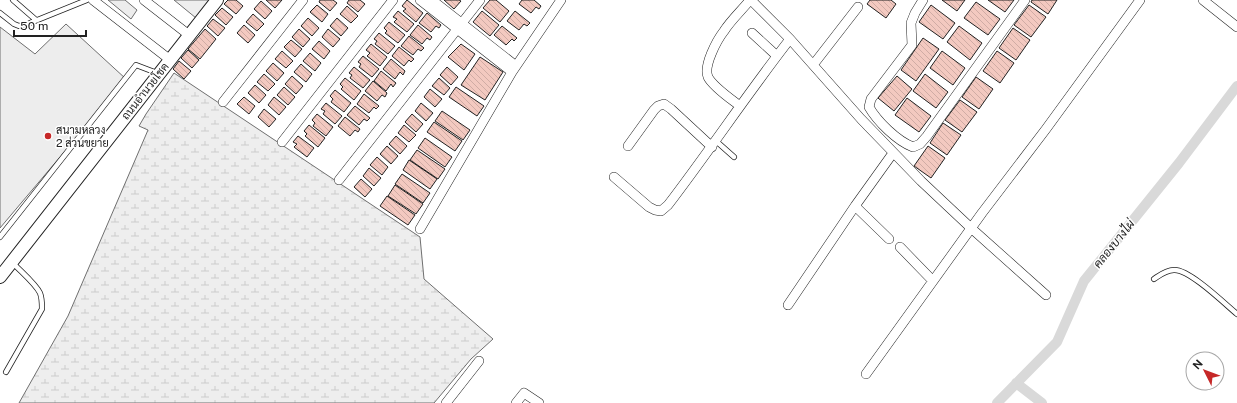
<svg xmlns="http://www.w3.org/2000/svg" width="1237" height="403" viewBox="0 0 1237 403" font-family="'Public Sans',Sarabun,sans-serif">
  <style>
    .wetland { fill: url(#wetland-marsh); stroke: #6f6f6f }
    .park { fill: #eee; stroke: #6f6f6f }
    .parking { fill: #ededed; stroke: #6f6f6f }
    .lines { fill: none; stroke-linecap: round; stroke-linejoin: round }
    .canal { stroke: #d9d9d9; stroke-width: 10 }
    .building { fill: url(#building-back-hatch); stroke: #222 }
    .lane-casing { stroke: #222; stroke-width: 6 }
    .street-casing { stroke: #222; stroke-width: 10 }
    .secondary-casing { stroke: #222; stroke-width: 14 }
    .lane { stroke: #fff; stroke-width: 4.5 }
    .street { stroke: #fff; stroke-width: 9 }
    .secondary { stroke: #fff; stroke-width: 12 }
    .poi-dot { fill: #c62828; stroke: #fff; stroke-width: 1.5 }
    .labels { text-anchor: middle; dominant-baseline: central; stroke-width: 3; stroke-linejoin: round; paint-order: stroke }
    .street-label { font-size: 11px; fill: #222; stroke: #fff }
    .poi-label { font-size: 11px; fill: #222; stroke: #fff; text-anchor: start }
    .water-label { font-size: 12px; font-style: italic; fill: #222; stroke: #fff }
  </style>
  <defs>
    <pattern id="wetland-marsh" width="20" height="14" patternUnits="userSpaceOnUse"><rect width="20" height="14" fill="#eee"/><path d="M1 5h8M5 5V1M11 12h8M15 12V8" fill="none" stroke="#ccc"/></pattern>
    <pattern id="building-back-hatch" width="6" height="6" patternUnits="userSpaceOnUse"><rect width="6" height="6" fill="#f3c9c0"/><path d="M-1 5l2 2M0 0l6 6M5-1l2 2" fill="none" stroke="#d0aca5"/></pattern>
  </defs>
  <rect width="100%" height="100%" fill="#fff"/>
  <path class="wetland" d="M174 73 420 237 424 279 493 339 471 359 434 403H19L68 316 148 130 139 126 146 114Z"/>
  <path class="park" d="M174 0H209L196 18Z"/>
  <path class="parking" d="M108 0H125L137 10 131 19Z
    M66 24 126 79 0 228V27L35 54Z"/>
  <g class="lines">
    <path class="canal" d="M1016 383 1042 403
      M997 403 1057 342 1084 281 1179 163 1237 86"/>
  </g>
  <path class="building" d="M228 0H236L243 6 236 14 224 4Z
    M266 0H282L275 8Z
    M320 0H333L337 3 330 11 319 2Z
    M349 0H360L365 4 358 12 347 3Z
    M407 0 423 13 416 22 403 11 406 9 402 6Z
    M444 0H459L461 1 454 9Z
    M490 0H496L509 11 500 22 483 8Z
    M522 0H534L541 6 539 9 536 7 531 13 519 4Z
    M870 0H891L896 4 886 18 867 4Z
    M942 0H965L957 11Z
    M988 0H1014L1005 12Z
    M1032 0H1057L1048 14 1031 2Z
    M261 1 272 11 265 19 254 9Z
    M976 2 1000 19 988 35 964 18Z
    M317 5 328 14 322 22 310 12Z
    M931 5 955 23 943 39 919 22Z
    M1029 5 1046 17 1031 37 1014 25Z
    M347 6 358 16 351 23 340 14Z
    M222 8 233 17 226 25 215 15Z
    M398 11 414 24 407 32 394 22 397 19 393 17Z
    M482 11 499 25 490 36 473 22Z
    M515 11 530 23 527 26 524 24 519 30 507 21Z
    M427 13 441 25 439 28 436 26 431 32 419 23Z
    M253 14 264 24 257 31 246 22Z
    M308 18 319 28 312 36 301 26Z
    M337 18 348 28 341 36 330 26Z
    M213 19 225 28 218 36 207 26Z
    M389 22 405 35 398 43 385 33 387 31 384 28Z
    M244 25 255 35 248 43 237 33Z
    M418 25 432 37 430 40 427 38 422 44 410 35Z
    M502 26 517 38 514 41 512 39 506 45 494 35Z
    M959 26 982 43 970 60 947 42Z
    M1013 28 1030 40 1016 60 999 48Z
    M205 29 216 39 200 59 188 49Z
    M299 29 310 39 303 47 292 37Z
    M328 29 340 39 333 47 322 37Z
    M379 33 395 46 388 54 375 44 377 41 374 39Z
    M409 36 424 48 421 51 418 49 413 55 401 46Z
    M923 38 939 49 916 81 901 70Z
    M291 40 302 49 295 57 284 47Z
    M319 41 330 51 324 59 312 49Z
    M371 44 387 57 380 66 367 56 370 53 366 50Z
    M461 44 475 54 464 70 448 57Z
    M399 47 414 59 411 62 409 60 404 66 392 56Z
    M188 50 199 60 192 68 181 58Z
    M282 51 293 61 286 68 275 59Z
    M942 51 965 68 953 85 930 68Z
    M997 51 1014 63 1000 83 983 71Z
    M310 53 321 63 315 71 303 61Z
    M363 56 379 69 372 77 359 67 361 64 358 62Z
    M480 57 503 72 485 100 461 85Z
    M391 59 405 71 403 75 400 72 395 79 383 69Z
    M179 61 191 71 184 79 173 69Z
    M273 63 284 73 277 81 266 71Z
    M301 64 312 74 306 82 294 72Z
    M354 67 370 80 363 88 350 78 352 75 349 73Z
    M447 67 458 77 451 85 440 75Z
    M381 71 396 83 393 87 391 84 386 91 374 81Z
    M264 74 275 84 268 91 257 82Z
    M925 74 948 92 936 108 913 91Z
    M292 76 303 86 296 94 285 84Z
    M897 76 912 89 894 111 878 98Z
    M976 77 993 89 979 109 962 97Z
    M345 78 361 91 354 100 341 89 343 87 340 84Z
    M439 78 450 88 444 95 432 86Z
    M373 81 387 93 385 97 382 95 377 101 365 91Z
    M255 85 266 95 259 103 248 93Z
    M284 87 295 97 288 105 277 95Z
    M456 87 484 106 477 116 449 97Z
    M430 89 442 99 435 107 424 97Z
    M335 90 351 103 344 112 331 102 333 99 330 96Z
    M364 94 379 106 376 109 374 107 369 113 357 104Z
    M244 97 255 106 249 114 237 104Z
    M274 97 286 107 279 115 268 105Z
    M907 98 931 116 919 132 895 115Z
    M960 100 977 112 962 132 945 120Z
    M326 103 342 116 335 124 323 114 325 111 321 109Z
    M421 103 433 113 426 121 415 111Z
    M355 106 370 118 367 121 364 119 359 125 347 115Z
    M264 109 276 119 269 127 258 117Z
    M442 111 470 130 463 140 435 121Z
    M317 114 333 127 326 136 313 126 315 123 312 120Z
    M412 114 423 124 416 132 405 122Z
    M345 117 360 129 358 132 355 130 350 136 338 126Z
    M434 122 462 141 455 151 427 132Z
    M943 123 961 135 947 155 930 143Z
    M309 125 325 138 318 147 305 136 307 134 304 131Z
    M404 125 416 135 409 142 398 133Z
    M298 136 314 148 307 157 294 147 297 144 293 142Z
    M396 136 407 146 400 154 389 144Z
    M425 138 452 157 445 167 418 148Z
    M387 146 398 156 391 164 380 154Z
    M928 146 945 158 931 178 914 166Z
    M417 150 445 169 438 179 410 160Z
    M377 157 388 167 382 175 370 165Z
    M409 160 437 179 430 189 403 170Z
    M369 168 381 178 374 186 363 176Z
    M402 174 430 193 423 203 395 184Z
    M361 179 372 189 365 197 354 187Z
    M395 185 423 204 416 214 388 196Z
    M387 196 415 215 408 225 380 206Z"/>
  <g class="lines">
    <defs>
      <path id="lane" d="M13 0 36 20
        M0 13 14 24 19 26 25 25 87 0
        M716 141 734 157
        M0 237 136 65 157 73
        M1154 279C1160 275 1166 270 1174 270 1189 269 1224 303 1237 314
        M6 372 42 309C42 304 42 298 40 293 35 283 20 271 12 262"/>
      <path id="street" d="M93 0 169 59
        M144 0 189 35
        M420 0 512 72
        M432 0 516 66
        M751 0 790 39 861 119 921 181 971 228 1046 295
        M923 0 915 13 911 23 912 45 871 99 869 107C877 121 897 141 913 147L920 144 927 136 1025 0
        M1203 0 1237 27
        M752 33 777 56
        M813 65 858 7
        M223 102 303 0
        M740 106C731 99 713 87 708 77 703 66 717 40 724 31 731 20 742 10 750 0
        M282 142 393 0
        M628 146 654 110 658 106 664 104 671 109 712 147
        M614 177 649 207 655 210 661 211 668 205C710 150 748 93 790 39
        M339 180 480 0
        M855 206 889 239
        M420 229 512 72 561 0
        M900 247 933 281 982 213 1046 129 1140 0
        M788 305 855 206 893 153
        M866 374 933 281
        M446 403 479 361
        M516 403 524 393 539 403"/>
      <path id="secondary" d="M0 277 217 0"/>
    </defs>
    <use href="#lane" class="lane-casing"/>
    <use href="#street" class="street-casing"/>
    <use href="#secondary" class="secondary-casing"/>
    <use href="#lane" class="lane"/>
    <use href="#street" class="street"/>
    <use href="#secondary" class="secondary"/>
  </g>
  <circle class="poi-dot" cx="48" cy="136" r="4"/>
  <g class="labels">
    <g class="street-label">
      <text transform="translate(145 91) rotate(-52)">ถนนอำนวยโชค</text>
    </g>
    <g class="poi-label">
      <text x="56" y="130">สนามหลวง<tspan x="56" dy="13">2 ส่วนขยาย</tspan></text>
    </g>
    <g class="water-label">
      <text transform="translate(1114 244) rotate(-51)">คลองบางไผ่</text>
    </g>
  </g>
  <g transform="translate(1205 371) rotate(312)"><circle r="19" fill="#ffffff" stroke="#a7a7a7"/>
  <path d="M0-3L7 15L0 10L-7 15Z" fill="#c62828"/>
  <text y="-6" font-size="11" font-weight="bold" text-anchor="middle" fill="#222222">N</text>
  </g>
  <path d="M14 30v6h72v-6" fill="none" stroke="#222222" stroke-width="2"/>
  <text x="20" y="30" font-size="12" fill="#222222" stroke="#ffffff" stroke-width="3" paint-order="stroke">50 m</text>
</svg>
